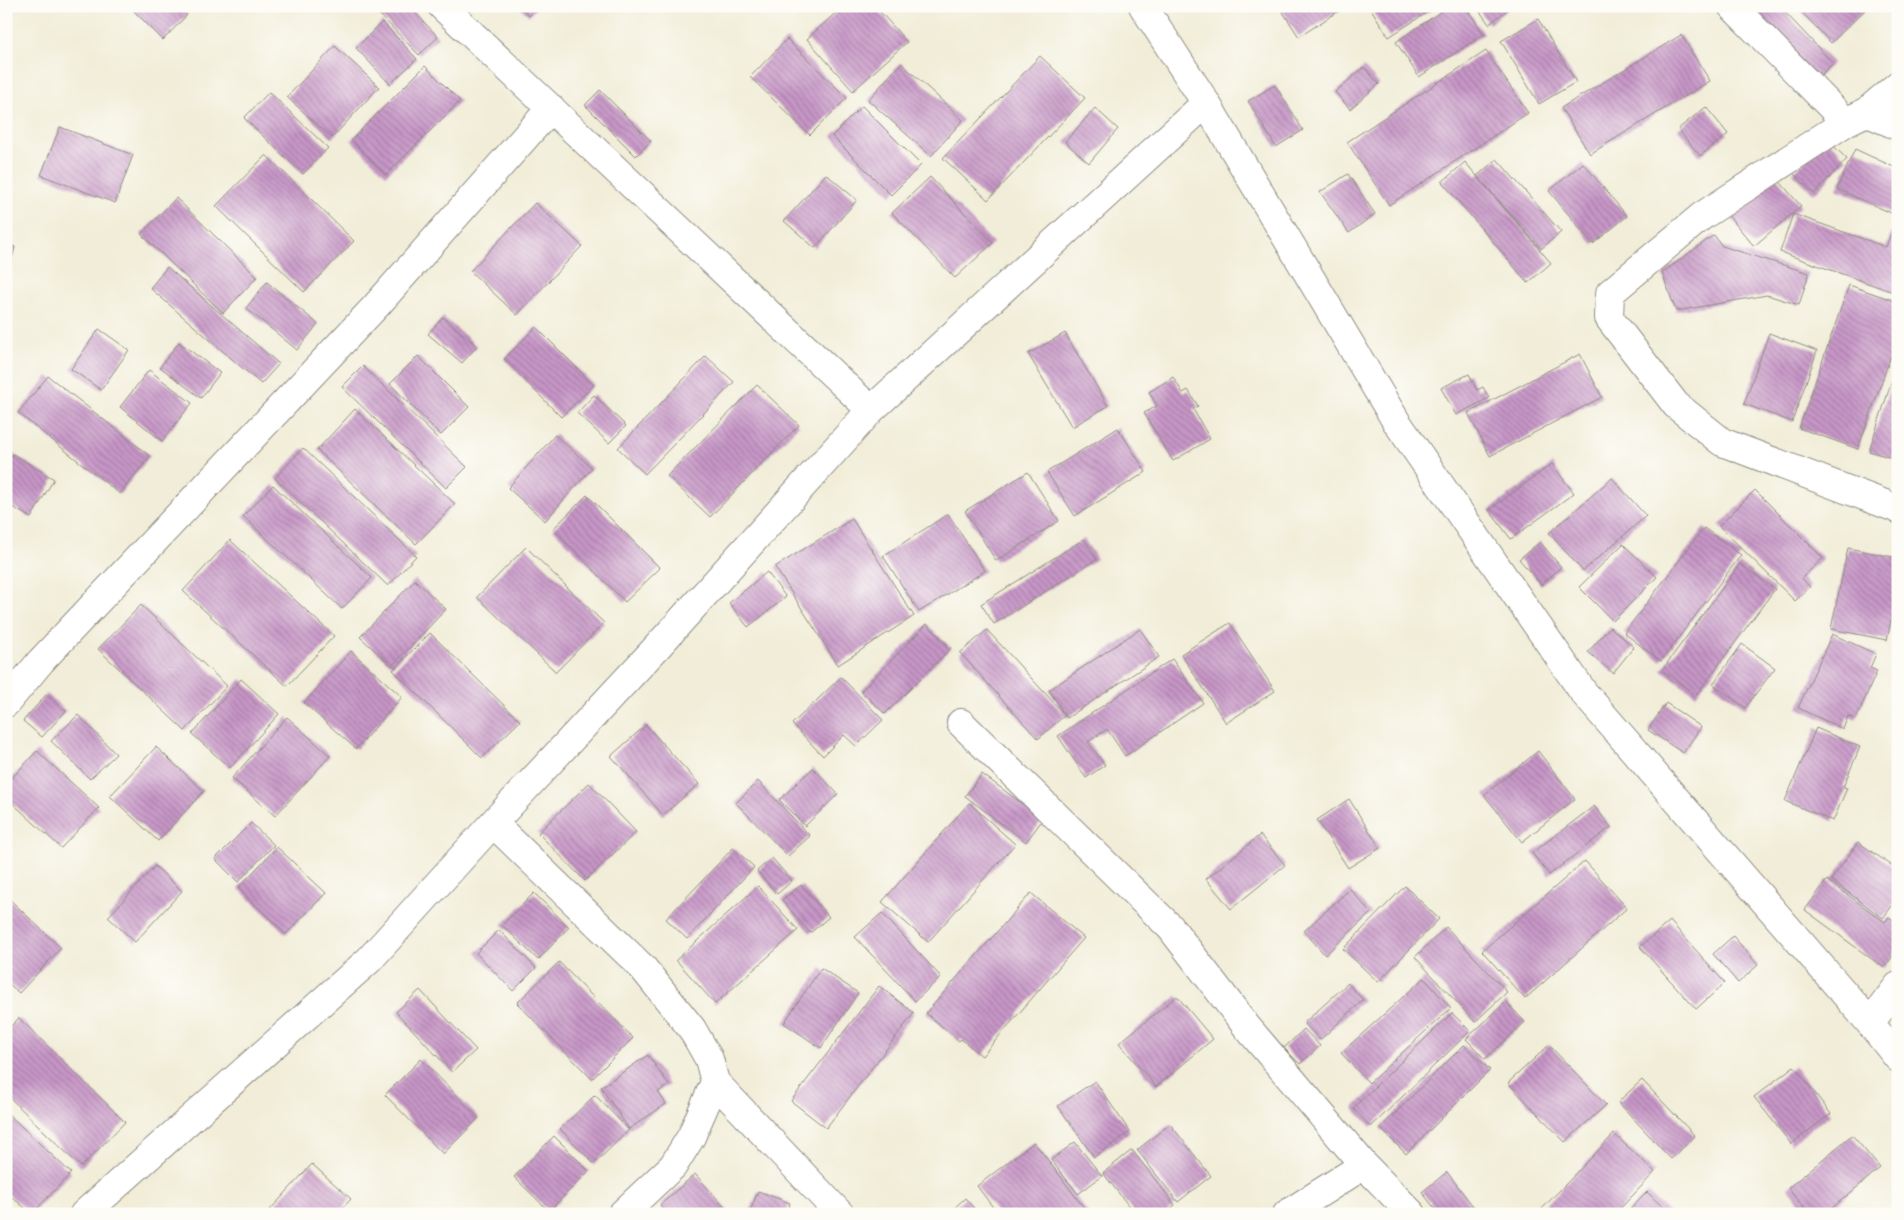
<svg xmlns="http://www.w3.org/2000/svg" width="1904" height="1220" viewBox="0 0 1904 1220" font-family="'Libre Bodoni',serif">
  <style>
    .building { fill: url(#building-back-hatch) }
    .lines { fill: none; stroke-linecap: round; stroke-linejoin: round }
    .minor-casing { stroke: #8e8c82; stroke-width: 30 }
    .minor { stroke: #fff; stroke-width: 28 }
  </style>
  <defs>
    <pattern id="building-back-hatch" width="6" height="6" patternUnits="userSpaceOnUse" patternTransform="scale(1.25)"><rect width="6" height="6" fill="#c796c7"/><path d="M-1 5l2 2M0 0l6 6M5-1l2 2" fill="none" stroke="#a27ba2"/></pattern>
  </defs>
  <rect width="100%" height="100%" fill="#fdfcf7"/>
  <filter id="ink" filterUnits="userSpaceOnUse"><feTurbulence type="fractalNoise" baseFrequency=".02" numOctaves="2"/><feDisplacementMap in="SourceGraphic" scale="10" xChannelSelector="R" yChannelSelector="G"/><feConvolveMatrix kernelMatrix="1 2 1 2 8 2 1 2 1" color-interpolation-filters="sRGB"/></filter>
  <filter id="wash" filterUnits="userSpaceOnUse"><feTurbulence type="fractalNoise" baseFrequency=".0096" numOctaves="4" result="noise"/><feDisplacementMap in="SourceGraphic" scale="20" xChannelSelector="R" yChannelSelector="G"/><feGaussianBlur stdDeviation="1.12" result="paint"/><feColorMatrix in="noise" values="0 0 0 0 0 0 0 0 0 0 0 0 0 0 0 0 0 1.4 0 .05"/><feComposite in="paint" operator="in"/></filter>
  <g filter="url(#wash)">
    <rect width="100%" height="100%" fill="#f1edd8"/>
    <g id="blocks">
      <path class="building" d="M129 6H177L187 15 163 40Z
        M379 6H409L438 37 419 55 375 10Z
        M518 6H538L529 16Z
        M843 6H875L907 42 853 91 807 39Z
        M1279 6H1346L1299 37Z
        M1369 6H1437L1389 37Z
        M1449 6H1465L1484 34 1419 77 1396 42Z
        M1476 6H1512L1489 24Z
        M1739 6H1779L1833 63 1813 83Z
        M1796 6H1869L1831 43Z
        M1538 19 1576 82 1539 104 1501 41Z
        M382 22 417 59 390 84 356 48Z
        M1681 35 1710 81 1590 154 1561 108Z
        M787 39 847 98 810 135 750 77Z
        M335 46 379 87 332 138 287 97Z
        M1486 51 1528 113 1389 205 1347 142Z
        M1040 56 1085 98 988 200 943 158Z
        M901 63 963 120 931 156 868 100Z
        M425 66 460 101 386 175 351 140Z
        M1364 67 1379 84 1350 109 1335 92Z
        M1275 85 1303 130 1276 147 1248 101Z
        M600 90 651 141 636 156 585 105Z
        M269 92 328 148 303 174 244 118Z
        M862 106 921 165 891 195 832 136Z
        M1706 107 1728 134 1700 156 1678 129Z
        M1095 108 1118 129 1089 163 1065 142Z
        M60 127 133 155 115 203 41 175Z
        M1826 139 1847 159 1814 194 1793 173Z
        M1855 149 1898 169V216L1837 189Z
        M266 155 354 241 304 292 216 206Z
        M1497 159 1561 232 1541 249 1477 176Z
        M1465 162 1551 263 1528 283 1442 182Z
        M1583 163 1627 216 1593 244 1549 191Z
        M826 174 857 200 815 248 784 221Z
        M1348 174 1375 214 1349 233 1320 192Z
        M1774 175 1801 206 1754 246 1728 215Z
        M930 177 993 243 955 278 892 213Z
        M176 198 257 277 223 313 141 234Z
        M535 203 582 246 517 315 470 271Z
        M1793 214 1886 247 1895 222 1898 223 1896 293 1780 252Z
        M1714 235 1722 246 1809 273 1799 305 1767 295 1676 311 1662 273Z
        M6 245 15 247 7 278H6Z
        M167 267 279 364 261 384 150 288Z
        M267 282 318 324 297 350 246 308Z
        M1849 285 1898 302V336L1858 449 1799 428Z
        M443 317 477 346 462 363 428 334Z
        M536 327 594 385 561 417 504 359Z
        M99 329 129 350 101 390 71 369Z
        M1065 333 1108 406 1072 427 1028 354Z
        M1769 333 1817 351 1792 422 1744 404Z
        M179 342 220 373 201 398 160 367Z
        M1580 354 1602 397 1490 456 1468 413Z
        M418 356 469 407 441 435 390 384Z
        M706 356 734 382 645 474 618 448Z
        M1897 365 1898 450 1895 459 1869 451Z
        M363 366 467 467 446 488 342 387Z
        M149 370 192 403 162 441 120 407Z
        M1469 374 1477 390 1483 387 1489 398 1456 415 1441 388Z
        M48 376 150 456 120 494 18 413Z
        M1173 377 1183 393 1188 390 1198 406 1193 409 1210 439 1173 461 1144 413 1157 406 1149 392Z
        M757 385 799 425 710 517 667 476Z
        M594 395 626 426 609 443 577 413Z
        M355 409 455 504 416 544 317 450Z
        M1118 428 1146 472 1075 516 1047 472Z
        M555 435 592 468 545 521 508 488Z
        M303 448 416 556 388 586 275 478Z
        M13 454 54 479 31 518 6 503V465Z
        M1552 464 1574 493 1511 539 1489 510Z
        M1028 472 1059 521 996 561 965 511Z
        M1612 478 1646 516 1583 571 1549 533Z
        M273 485 372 578 342 609 243 516Z
        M1755 490 1823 558 1802 578 1810 587 1795 601 1719 526Z
        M587 495 660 568 625 602 553 529Z
        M948 514 985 571 919 612 883 556Z
        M852 519 914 616 838 665 775 567Z
        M1704 528 1741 555 1661 661 1624 633Z
        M1084 539 1097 559 994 624 981 604Z
        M230 540 334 636 287 686 183 591Z
        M1540 542 1561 567 1541 585 1519 559Z
        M1623 544 1657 577 1613 621 1579 587Z
        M526 547 604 623 556 672 477 597Z
        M1848 548 1898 558V586L1887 640 1831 629Z
        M1740 564 1775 589 1696 695 1662 670Z
        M767 572 786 597 748 627 729 603Z
        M415 580 446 609 392 666 360 637Z
        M141 605 227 686 185 731 98 649Z
        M1230 623 1275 691 1226 723 1181 654Z
        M927 624 951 648 885 714 861 691Z
        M1610 627 1634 647 1613 673 1588 652Z
        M1140 629 1159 657 1067 718 1049 690Z
        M987 630 1065 715 1038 739 960 653Z
        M430 633 520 721 482 758 393 670Z
        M1832 634 1876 654 1870 668 1877 671 1856 719 1848 716 1843 729 1798 708Z
        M1897 639H1898V655L1894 654Z
        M1742 644 1775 668 1745 708 1713 684Z
        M351 651 402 697 356 749 304 703Z
        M1172 659 1203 703 1125 756 1107 729 1088 742 1105 765 1086 778 1058 736Z
        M841 677 883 720 856 746 844 735 823 756 792 724Z
        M241 679 279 714 230 768 192 734Z
        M47 694 66 711 42 737 23 721Z
        M1666 703 1701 727 1683 753 1648 730Z
        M78 715 116 754 90 779 51 741Z
        M287 717 330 756 275 816 232 778Z
        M646 725 699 784 663 815 611 756Z
        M1816 728 1860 747 1843 787 1847 788 1833 821 1785 801Z
        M156 747 204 791 158 841 110 796Z
        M37 751 99 808 61 848 6 797V784Z
        M1538 751 1575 799 1522 842 1484 795Z
        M813 768 838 794 805 826 779 800Z
        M982 774 1043 819 1026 842 965 796Z
        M758 781 810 836 788 856 736 803Z
        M589 783 636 832 585 881 538 833Z
        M1349 799 1380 848 1348 868 1317 820Z
        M969 803 1015 844 928 942 882 902Z
        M1594 806 1611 827 1549 875 1532 853Z
        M251 823 274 845 238 882 215 859Z
        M1260 835 1285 865 1231 909 1206 879Z
        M1858 842 1898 870V898L1883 918 1831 880Z
        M277 847 326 893 286 934 238 888Z
        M733 848 754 867 687 939 666 919Z
        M772 858 792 881 777 894 757 871Z
        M1585 861 1627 908 1525 999 1482 951Z
        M155 866 182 891 135 942 108 917Z
        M1827 880 1885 922 1889 917 1898 924V949L1884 968 1805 910Z
        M801 885 829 917 810 933 782 900Z
        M758 886 798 930 715 1004 676 960Z
        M1405 886 1439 919 1378 982 1343 949Z
        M1350 889 1371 913 1325 955 1304 931Z
        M534 893 569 927 538 960 502 925Z
        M1031 893 1084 938 982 1056 961 1039 959 1041 926 1013Z
        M6 896 61 948 19 993 6 981Z
        M882 913 941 977 915 1001 855 937Z
        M1670 921 1725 983 1696 1009 1640 947Z
        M1446 927 1507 992 1475 1022 1415 957Z
        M499 930 536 968 513 991 476 953Z
        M1733 936 1758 965 1738 983 1713 954Z
        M559 962 633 1038 592 1079 517 1003Z
        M821 968 858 993 821 1048 784 1023Z
        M1424 978 1451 1008 1369 1083 1341 1053Z
        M1348 983 1363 1000 1320 1040 1304 1023Z
        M879 986 914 1013 826 1128 791 1101Z
        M420 990 476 1050 452 1072 396 1012Z
        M1177 996 1213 1039 1156 1087 1119 1043Z
        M1506 1002 1525 1022 1485 1059 1466 1039Z
        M1452 1013 1470 1031 1371 1127 1353 1108Z
        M19 1018 125 1122 81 1167 6 1094V1031Z
        M1304 1029 1320 1046 1300 1064 1284 1048Z
        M1464 1045 1490 1070 1406 1154 1380 1128Z
        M1549 1045 1606 1105 1565 1142 1508 1083Z
        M648 1055 669 1085 658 1092 666 1104 629 1129 601 1087Z
        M421 1059 479 1118 443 1154 385 1095Z
        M1794 1066 1831 1114 1791 1144 1754 1097Z
        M1642 1080 1695 1136 1671 1159 1618 1102Z
        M1095 1081 1130 1132 1094 1157 1058 1106Z
        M595 1095 629 1130 594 1164 560 1129Z
        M6 1112 71 1173 32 1214 6 1192Z
        M1170 1124 1211 1176 1178 1202 1137 1150Z
        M1614 1134 1655 1172 1615 1214H1537Z
        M1852 1135 1880 1168 1825 1214H1809L1788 1188Z
        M554 1136 589 1171 549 1211 514 1177Z
        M1034 1142 1089 1214H998L977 1186Z
        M1075 1142 1102 1176 1078 1194 1051 1160Z
        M1132 1150 1175 1205 1164 1214H1135L1103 1173Z
        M312 1164 351 1199 337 1214H274L270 1210Z
        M1447 1172 1479 1214H1439L1422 1192Z
        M695 1174 728 1211 726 1214H667L660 1205Z
        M758 1191 790 1203 786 1214H749Z
        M1647 1192 1670 1214H1626Z
        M965 1198 979 1214H948Z"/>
    </g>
  </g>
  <g filter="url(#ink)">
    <use href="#blocks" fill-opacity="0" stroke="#8e8c82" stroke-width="1"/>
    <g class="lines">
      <defs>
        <path id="minor" d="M442 6 871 410
          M1143 6 1206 103 1396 421 1584 693 1870 1023 1898 1058
          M1732 6 1846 122
          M1898 85 1866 112 1846 122 1702 216 1610 293 1609 318 1676 405 1722 442 1898 509
          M1866 112 1898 126
          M6 703 41 661 376 306 551 108
          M961 723 1171 928 1247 1027 1364 1165 1412 1214
          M493 823 643 968 692 1029 709 1059 715 1082 691 1137 673 1166 622 1214
          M1870 1023 1898 986
          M715 1082 840 1214
          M84 1214 369 960 493 823 658 646 871 410 1206 103
          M1287 1214 1364 1165"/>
      </defs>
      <use href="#minor" class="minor-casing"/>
      <use href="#minor" class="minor"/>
    </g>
  </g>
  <rect width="1904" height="1220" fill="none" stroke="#fdfcf7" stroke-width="25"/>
</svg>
